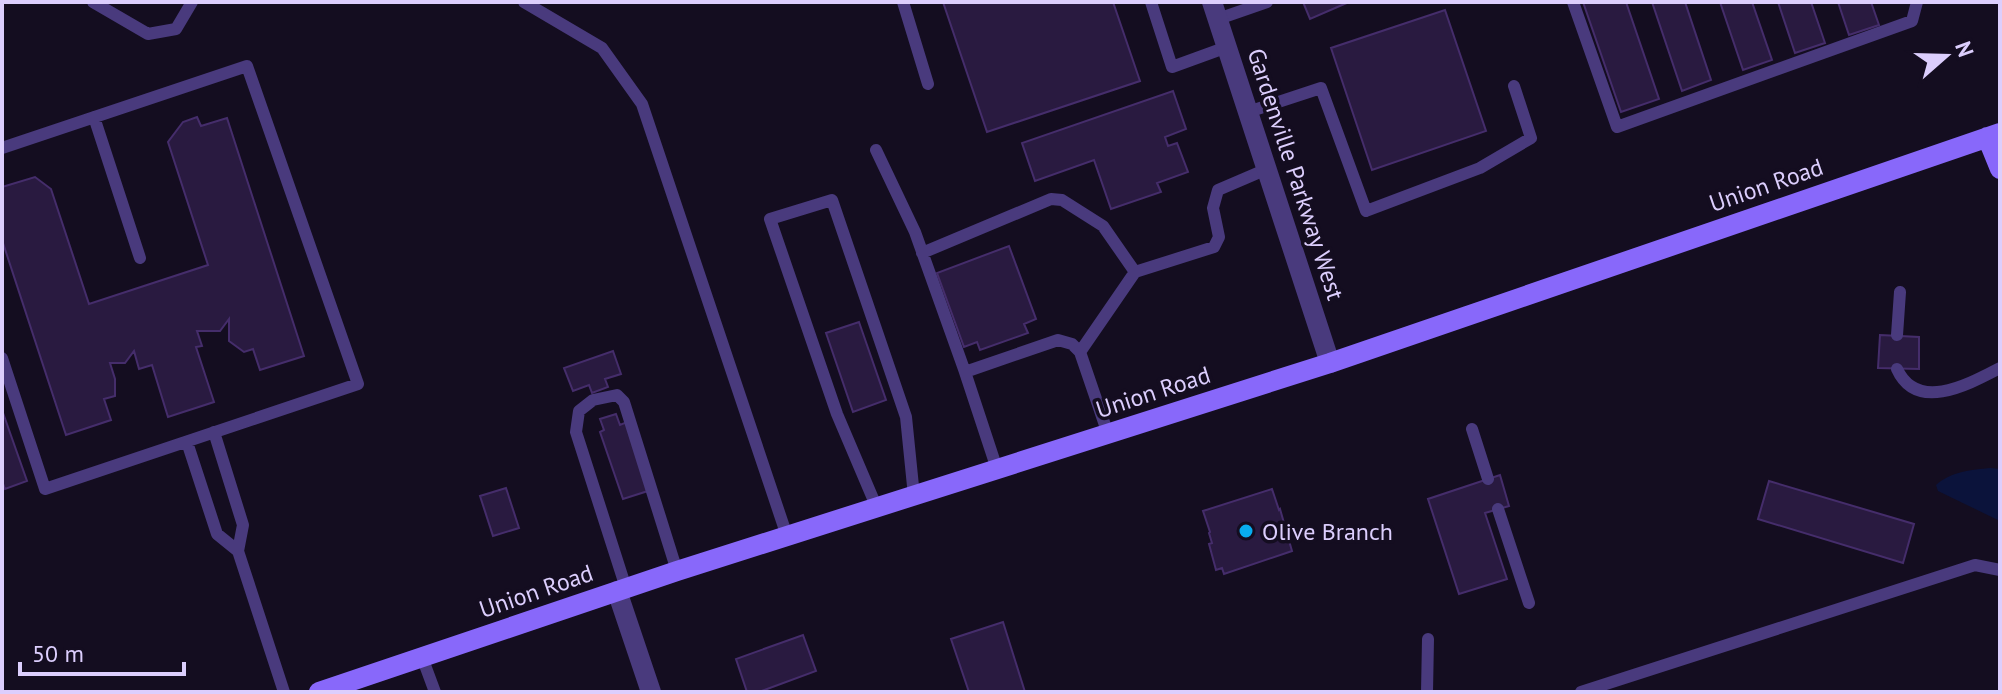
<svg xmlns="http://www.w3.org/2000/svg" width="2002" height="694" viewBox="0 0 2002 694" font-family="'PT Sans',sans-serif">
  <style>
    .water { fill: #0b133b }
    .building { fill: #291a40; stroke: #452d6b; stroke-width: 2 }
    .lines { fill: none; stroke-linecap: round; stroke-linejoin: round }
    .lane { stroke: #493a7d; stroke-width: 12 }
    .street { stroke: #493a7d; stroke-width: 20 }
    .secondary { stroke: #8868fa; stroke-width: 20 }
    .poi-dot { fill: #08acef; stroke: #140d20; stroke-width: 3 }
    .labels { text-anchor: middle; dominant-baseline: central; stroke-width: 7; stroke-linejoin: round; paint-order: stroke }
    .street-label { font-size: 24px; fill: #dccefd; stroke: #140d20 }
    .poi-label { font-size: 24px; fill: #dccefd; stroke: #140d20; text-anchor: start }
  </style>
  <rect width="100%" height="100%" fill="#140d20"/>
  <path class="water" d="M1991 468 2000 469V521L1938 491 1936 485C1952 471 1971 470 1991 468Z"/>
  <path class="building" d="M943 2H1113L1140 81 987 132Z
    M1303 2H1349L1310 19Z
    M1583 2H1626L1659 99 1621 112Z
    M1652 2H1685L1711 80 1682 91Z
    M1720 2H1752L1772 60 1743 70Z
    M1778 2H1811L1825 43 1795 53Z
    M1838 2H1871L1879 25 1849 35Z
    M1445 10 1486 131 1372 170 1331 48Z
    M1173 91 1186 129 1165 137 1168 146 1177 143 1188 172 1157 183 1161 192 1111 209 1094 160 1035 181 1022 143Z
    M197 117 201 126 227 118 304 356 260 370 253 349 244 352 229 341V319L220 331H197L202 346 196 347 214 402 168 417 152 365 139 369 134 351 125 363H110L115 379V396L104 399 111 420 66 435 2 240V187L35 177 51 189 89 304 208 265 168 142 183 122Z
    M1009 246 1036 319 1024 324 1028 333 980 350 977 342 964 347 937 273Z
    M859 322 886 400 853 412 826 333Z
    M1880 335 1919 337V369L1878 368Z
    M613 351 621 374 605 379 608 387 592 393 589 385 573 391 564 368Z
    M2 410 27 481 5 489 2 481Z
    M616 414 620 425 627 422 651 490 623 499 600 432 604 430 600 419Z
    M1500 475 1509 506 1485 513 1507 579 1459 594 1428 499Z
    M1769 481 1914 524 1903 563 1758 519Z
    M506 488 519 528 493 536 480 496Z
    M1272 489 1279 510 1280 509 1292 551 1224 574 1222 568 1216 570 1209 544 1212 543 1209 533 1210 532 1203 511Z
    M1003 622 1025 692H969L951 639Z
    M803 635 816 671 759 692H747L736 659Z"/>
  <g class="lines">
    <path class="lane" d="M93 2 148 34 176 29 192 2
      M524 2 602 48 642 104 787 536
      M903 2 928 84
      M1151 2 1172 67 1227 47
      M1573 2 1617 127 1912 21 1917 2
      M1218 19 1267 2
      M1248 112 1321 88 1366 211 1480 168 1531 138 1514 86
      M94 117 140 258
      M2 148 247 66 358 384 45 489 2 358
      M876 150 915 232 965 372 997 469
      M922 253 1051 199 1062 200 1103 226 1135 272
      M1897 335 1900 292
      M1080 352 1135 272 1214 247 1219 237 1213 208 1218 190 1267 169
      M1897 369C1917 413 1969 384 2000 368
      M965 372 1058 340 1072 344 1080 352 1108 434
      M1472 429 1488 479
      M214 432 243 525 238 551 284 692
      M187 442 217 534 238 551
      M877 508 837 414 770 219 832 200 906 417 914 496
      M1498 509 1529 603
      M626 588 576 432 579 411 593 400 617 395 624 402 677 571
      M422 657 435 692
      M1427 692 1428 639
      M1581 692 1975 565 2000 570"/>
    <path class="street" d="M1212 2 1330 363
      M617 591 651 692"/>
    <path class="secondary" d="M1987 137 2000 169
      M319 692 677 571 1330 363 2000 133"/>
  </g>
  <circle class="poi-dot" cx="1246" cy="531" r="8"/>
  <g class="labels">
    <g class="street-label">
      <text transform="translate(1296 174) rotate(72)">Gardenville Parkway West</text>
      <text transform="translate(1766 185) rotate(-19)">Union Road</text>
      <text transform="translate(1153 392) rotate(-18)">Union Road</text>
      <text transform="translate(536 591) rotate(-19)">Union Road</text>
    </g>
    <g class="poi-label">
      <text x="1262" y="531">Olive Branch</text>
    </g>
  </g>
  <rect width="2002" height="694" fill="none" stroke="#dccefd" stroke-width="8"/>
  <g transform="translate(1946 56) rotate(70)" stroke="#140d20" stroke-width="6" paint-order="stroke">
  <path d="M0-6L14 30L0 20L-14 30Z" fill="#dccefd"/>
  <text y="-12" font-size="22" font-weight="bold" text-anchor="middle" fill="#dccefd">N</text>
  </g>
  <path d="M20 662v12h164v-12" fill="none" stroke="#dccefd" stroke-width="4"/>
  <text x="32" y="662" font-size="24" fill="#dccefd" stroke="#140d20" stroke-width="6" paint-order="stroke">50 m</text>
</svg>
